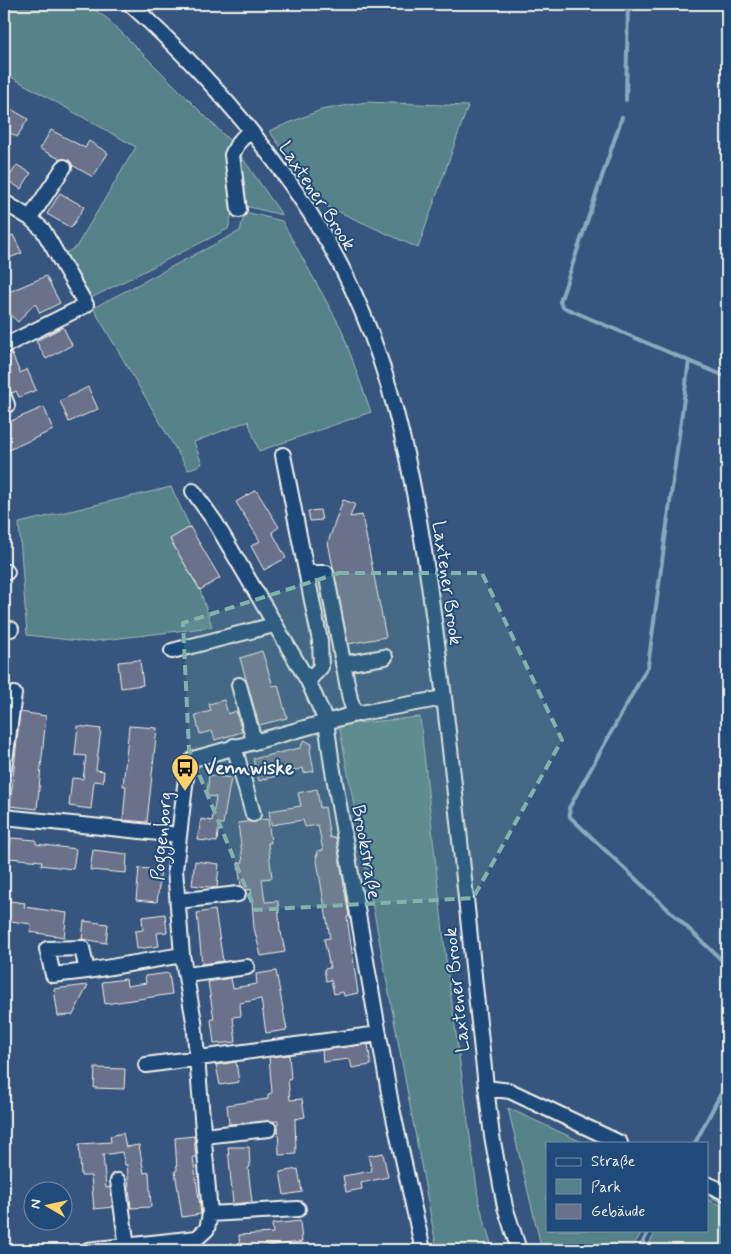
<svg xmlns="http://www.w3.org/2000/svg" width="731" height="1254" viewBox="0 0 731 1254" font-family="Mynerve,sans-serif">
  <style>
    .green { fill: #568289; stroke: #a5bab8 }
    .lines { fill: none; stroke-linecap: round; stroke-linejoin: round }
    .stream { stroke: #89aabc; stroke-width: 4 }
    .building { fill: #6a718b; stroke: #f4f1e8 }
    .minor-casing { stroke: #f4f1e8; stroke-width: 18 }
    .minor { stroke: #1f4a7a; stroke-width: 14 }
    .marked { fill: #82b4ab; fill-opacity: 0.2; stroke: #82b4ab; stroke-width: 4; stroke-dasharray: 10 6; stroke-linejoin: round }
    .labels { text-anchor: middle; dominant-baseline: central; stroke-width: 4; stroke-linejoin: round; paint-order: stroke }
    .street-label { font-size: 19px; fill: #f4f1e8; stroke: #1f4a7a }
    .poi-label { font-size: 19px; font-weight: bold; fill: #f4f1e8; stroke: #1f4a7a; text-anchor: start }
  </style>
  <rect width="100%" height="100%" fill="#36567f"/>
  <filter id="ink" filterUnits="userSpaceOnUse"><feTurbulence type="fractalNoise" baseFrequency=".02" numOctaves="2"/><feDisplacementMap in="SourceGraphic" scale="10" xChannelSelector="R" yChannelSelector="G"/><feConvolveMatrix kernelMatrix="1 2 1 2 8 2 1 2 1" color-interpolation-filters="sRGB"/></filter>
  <g filter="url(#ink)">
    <path class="green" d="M4 4H87L109 20 232 143 282 215 245 206 232 213 228 229 87 300 61 256 76 247 136 147 4 73Z
      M366 102 468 106 418 248 324 205 269 131 321 110Z
      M245 212 282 221 341 328 371 412 259 451 248 421 194 442 202 464 188 470 93 308 240 231Z
      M171 487 190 527 170 540 200 590 212 627 87 642 27 635 19 523Z
      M420 717 446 960 479 1203 493 1250H437L339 725Z
      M508 1108 584 1143H547V1230H643L631 1250H542Z
      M707 1199 727 1208V1250H645L657 1230H707Z"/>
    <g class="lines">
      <path class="stream" d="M626 100 628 4
        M622 117 560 302 563 307 689 361 648 666 569 808 570 817 727 965
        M689 361 727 377
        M695 1143 727 1082
        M707 1194 727 1203
        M639 1250 649 1230"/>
    </g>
    <path class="building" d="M4 105 28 119 17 137 4 129Z
      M51 130 85 148 89 141 108 153 93 177 72 165 68 160 60 159 40 149Z
      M17 165 31 173 21 189 7 180Z
      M60 193 84 207 71 228 47 214Z
      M13 235 22 253 4 260V239Z
      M46 276 60 303 40 313 35 303 18 322 4 309V294Z
      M63 327 72 345 46 359 36 341Z
      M11 352 20 373 27 369 36 390 19 397 16 391 12 393 4 384V355Z
      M88 387 98 409 69 422 60 401Z
      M44 407 53 430 4 452V424Z
      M256 490 279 527 272 532 286 558 264 570 251 546 260 541 236 502Z
      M343 500 355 504 350 517 362 515 386 637 348 644 328 542Z
      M320 510 322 520 310 521 308 511Z
      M190 527 220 578 200 590 170 539Z
      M262 651 273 686 278 685 287 718 259 725 240 658Z
      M140 660 143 685 121 688 118 662Z
      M224 700 228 714 236 711 242 732 215 740 212 731 200 734 195 715 211 711 209 704Z
      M20 712 46 716 37 809 10 806Z
      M78 726 101 729 96 770 104 771 103 782 94 781 91 809 69 806 72 778 83 779 86 756 75 755Z
      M129 726 157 728 147 822 123 820 126 786H123Z
      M304 740 312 744 310 750 314 771 304 773 303 768 259 781 253 759 300 748Z
      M209 775 231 778 223 824H219L217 842 198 840 201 819 212 821 216 797 207 796Z
      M317 789 320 808 325 807 330 838 336 837 349 916 347 917 358 993 344 996 343 992 334 994 331 980 326 981 324 969 330 968 324 939 330 938 316 855H318L317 851 323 850 318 825 305 827 303 820 271 825 269 811 301 806 298 793Z
      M268 819 271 843H268L272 878 262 879 265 902 278 901 280 932H281L285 952 261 956 254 928 251 889 246 890 241 886 238 863 243 862 238 823Z
      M11 838 36 840V844L76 849 73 869 41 865 42 861 9 858Z
      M93 850 127 854 126 873 90 870Z
      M195 861 219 864 217 888 192 885Z
      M139 868 161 870 157 902 136 900Z
      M4 900 25 903 24 907 67 913 64 937 30 932 31 924 4 920Z
      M215 910 223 961 202 964 197 913Z
      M165 914 167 932 157 933 159 946 137 949 135 931 143 930 142 917Z
      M84 921 108 924 106 943 82 939Z
      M276 971 287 1030 266 1033 261 999 240 1003 241 1016 233 1017 236 1042 214 1044 211 1019H214L208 982 231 978 233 988 257 984 256 974Z
      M169 973 172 994 105 1004 102 982 126 979 127 986 146 983 145 976Z
      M88 985 73 1015 58 1016 54 989Z
      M368 1044 371 1065 352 1068 350 1059 323 1062 322 1050Z
      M289 1055 291 1079 288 1080 290 1100 302 1099 305 1117 295 1119 296 1154 279 1155 278 1121 229 1124 227 1105 268 1099V1094L272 1093 269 1057Z
      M236 1062 239 1082 220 1085 216 1065Z
      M95 1068 125 1069 124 1089 94 1088Z
      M123 1133 126 1147 139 1145 144 1173 149 1172 151 1207 131 1208 127 1165H125L122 1152 103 1155 106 1188 110 1187 113 1207 94 1209 91 1176H81L79 1144 111 1142 110 1136Z
      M194 1136 196 1157H193L201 1214 182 1217 175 1171 177 1170 175 1138Z
      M228 1147H249L250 1167 248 1168 252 1202 233 1204Z
      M383 1153 388 1177 361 1183 362 1189 346 1192 343 1176 372 1171 368 1156Z
      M298 1169 302 1192 284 1195 280 1172Z
      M300 1221 302 1242 266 1246V1250H240L239 1235 273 1233 272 1224Z"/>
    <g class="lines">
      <defs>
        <path id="minor" d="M130 4C206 72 274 151 326 239 401 366 420 515 439 658 460 817 472 977 492 1136L505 1207 519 1250
          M4 202 30 218 43 230 86 305 4 346
          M239 210 232 155 238 143 250 130
          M30 218 64 167
          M4 397 7 405 4 407
          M283 455 320 641 321 667 308 681
          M193 491 215 522 308 681 326 721 332 765 391 1104 423 1250
          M4 573 7 572
          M307 573H326L350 699 355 714
          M4 629H11
          M172 651 274 625
          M343 664 385 657
          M239 685 254 741
          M234 746 253 814
          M4 768 14 694
          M4 817 179 835
          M178 901 238 894
          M87 971 53 975 47 949 82 948 87 971 182 955
          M186 975 247 967
          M146 1065 379 1034
          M486 1088 510 1091 620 1143
          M203 1136 269 1129
          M118 1181 127 1247
          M707 1184 727 1193
          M210 1214 298 1209
          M88 1250 197 1238 207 1229 210 1214 194 1021 182 955 175 870 187 769 193 759 355 714 444 698"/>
      </defs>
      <use href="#minor" class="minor-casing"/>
      <use href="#minor" class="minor"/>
    </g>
  </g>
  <path class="marked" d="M339 573H482L562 740 473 898 255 910 189 750 183 623Z"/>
  <defs>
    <symbol id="bus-pin" viewBox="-11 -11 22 30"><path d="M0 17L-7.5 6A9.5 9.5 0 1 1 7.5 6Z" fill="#ffd166" stroke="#1f4a7a"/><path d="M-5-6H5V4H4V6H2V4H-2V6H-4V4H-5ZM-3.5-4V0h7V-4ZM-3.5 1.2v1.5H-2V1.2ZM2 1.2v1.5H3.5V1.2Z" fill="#111"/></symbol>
  </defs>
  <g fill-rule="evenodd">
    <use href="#bus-pin" x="169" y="752" width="32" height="43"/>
  </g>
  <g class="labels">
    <g class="street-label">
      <text transform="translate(317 196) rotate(57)">Laxtener Brook</text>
      <text transform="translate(447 583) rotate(82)">Laxtener Brook</text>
      <text transform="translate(162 836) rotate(-85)">Poggenborg</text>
      <text transform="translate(366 852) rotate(80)">Brookstraße</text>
      <text transform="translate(457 990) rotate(-96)">Laxtener Brook</text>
    </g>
    <g class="poi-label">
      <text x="204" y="768">Vennwiske</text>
    </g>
  </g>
  <rect width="731" height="1254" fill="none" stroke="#1f4a7a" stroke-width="20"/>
  <rect x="10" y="10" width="711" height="1234" fill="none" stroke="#f4f1e8" stroke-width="2" filter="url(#ink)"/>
  <rect x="546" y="1142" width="162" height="90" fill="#1f4a7a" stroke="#748da6"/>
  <rect x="556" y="1158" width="25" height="8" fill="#1f4a7a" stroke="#748da6"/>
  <text x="591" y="1166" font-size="15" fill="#f4f1e8">Straße</text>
  <rect x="556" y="1179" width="25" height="15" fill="#568289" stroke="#748da6"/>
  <text x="591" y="1192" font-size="15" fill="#f4f1e8">Park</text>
  <rect x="556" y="1204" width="25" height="15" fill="#6a718b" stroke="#748da6"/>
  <text x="591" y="1216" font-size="15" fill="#f4f1e8">Gebäude</text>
  <g transform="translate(48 1206) rotate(279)"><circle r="24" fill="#1f4a7a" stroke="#748da6"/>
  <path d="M0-4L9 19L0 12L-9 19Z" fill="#ffd166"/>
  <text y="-8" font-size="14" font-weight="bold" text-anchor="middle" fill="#f4f1e8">N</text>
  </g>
</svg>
